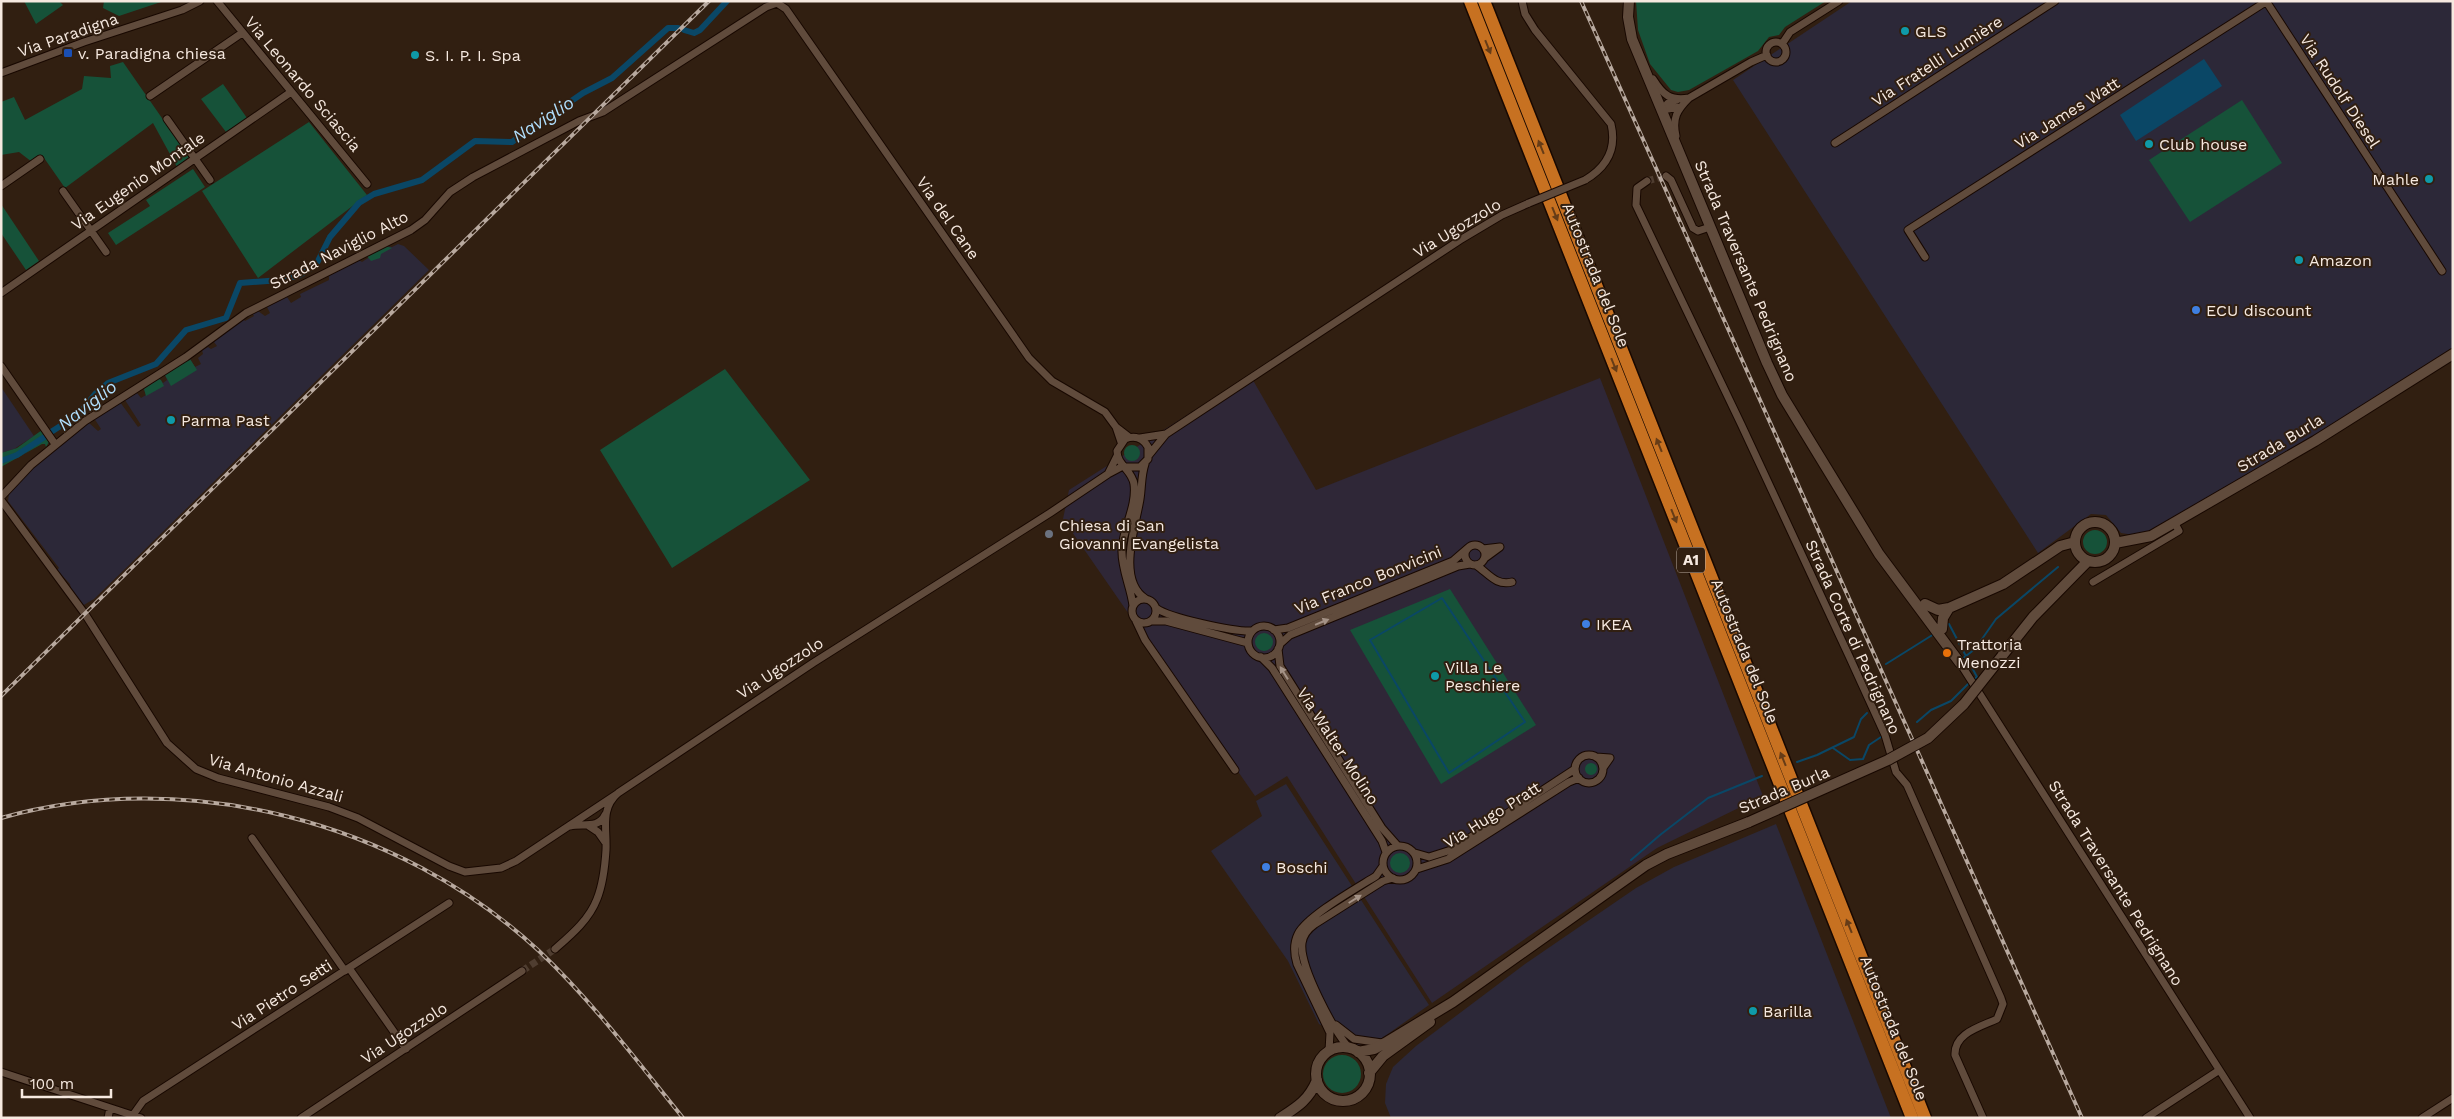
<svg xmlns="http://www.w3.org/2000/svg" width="2454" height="1119" viewBox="0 0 2454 1119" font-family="'Work Sans',sans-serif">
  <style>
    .commercial { fill: #2f2737 }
    .industrial { fill: #2c2838 }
    .green { fill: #165239 }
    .water { fill: #0a4766 }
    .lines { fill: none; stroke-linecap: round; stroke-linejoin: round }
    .stream { stroke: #0a4766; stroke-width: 2 }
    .canal { stroke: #0a4766; stroke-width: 6 }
    .street-tunnel { stroke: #4f3d30; stroke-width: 7; stroke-dasharray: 7 3.5; stroke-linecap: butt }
    .street-casing { stroke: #180800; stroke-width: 9 }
    .secondary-casing { stroke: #180800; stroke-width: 12 }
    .highway-casing { stroke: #180800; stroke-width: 15 }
    .street { stroke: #604b3c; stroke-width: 7 }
    .secondary { stroke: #604b3c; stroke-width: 10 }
    .highway { stroke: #c77121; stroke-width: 12 }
    .rail-casing { stroke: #b8a99f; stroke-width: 4 }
    .rail { stroke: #311f11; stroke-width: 2; stroke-dasharray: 5.5; stroke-linecap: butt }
    .street-bridge-casing { stroke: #180800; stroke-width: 9; stroke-linecap: butt }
    .secondary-bridge-casing { stroke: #180800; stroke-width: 12; stroke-linecap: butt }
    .street-bridge { stroke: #604b3c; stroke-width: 7 }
    .secondary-bridge { stroke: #604b3c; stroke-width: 10 }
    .oneway { fill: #663c17 }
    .oneway2 { fill: #a49286 }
    .culture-dot { fill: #0f9aa8; stroke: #311f11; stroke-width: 2 }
    .transit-dot { fill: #1a4fb4; stroke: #311f11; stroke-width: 2 }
    .shop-dot { fill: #3f7fe0; stroke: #311f11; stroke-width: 2 }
    .worship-dot { fill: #6b7280; stroke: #311f11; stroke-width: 2 }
    .food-dot { fill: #e8710a; stroke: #311f11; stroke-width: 2 }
    .labels { text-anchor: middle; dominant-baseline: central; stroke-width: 4; stroke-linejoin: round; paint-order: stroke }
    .shield { fill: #311f11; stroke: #bbaca2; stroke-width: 1 }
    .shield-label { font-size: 15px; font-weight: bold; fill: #f6e9e0 }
    .poi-label { font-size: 16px; fill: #f6e9e0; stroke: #311f11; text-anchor: start }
    .street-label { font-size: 16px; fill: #f6e9e0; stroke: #311f11 }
    .water-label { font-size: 18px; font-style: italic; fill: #b0defc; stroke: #311f11 }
  </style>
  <rect width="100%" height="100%" fill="#311f11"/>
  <path class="commercial" d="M1250 375 1316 490 1600 378 1763 796 1657 848 1432 1003 1287 776 1255 796 1063 519 1069 490Z"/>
  <path class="industrial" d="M1852 1H2453V347L2339 420 2150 531 2134 535 2121 533 2106 515 2091 514 2038 553 1733 80Z
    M398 244 404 246 429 270 127 567 94 599 82 606 71 590 70 584 57 570 59 568 8 501 9 494 34 466 88 422 98 431 101 429 94 418 120 402 138 427 141 425 125 400 137 393 141 398 146 395 144 389 159 379 163 383 167 380 165 375 190 359 195 367 201 364 198 358 203 354 202 350 208 347 211 349 217 346 214 342 220 336 243 319 245 321 254 316 252 313 258 311 265 316 270 313 267 307 287 297 291 303 301 297 300 294 329 280V275L359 260 362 262 386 246 392 247Z
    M1 387 34 436 14 449 1 453Z
    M1286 784 1429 1005 1378 1041 1357 1045 1319 1024 1288 961 1211 851 1262 816 1256 801Z
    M1776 824 1891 1118H1391L1385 1103 1386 1084 1393 1067 1416 1046 1525 964 1636 888 1674 867Z"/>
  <path class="green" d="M24 1H59L63 5 36 24Z
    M104 1H164L119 16 103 8Z
    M1636 1H1826L1785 27 1779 35 1769 37 1758 51 1689 90 1678 92 1671 90 1650 64 1638 30Z
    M123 62 189 157 177 167 153 123 65 188 42 155 32 162 19 152 1 155V102L14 97 25 120 82 89 84 76 111 78 110 66Z
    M223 84 247 118 226 132 201 99Z
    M2242 100 2282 163 2190 222 2149 160Z
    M309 122 367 195 258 278 202 191Z
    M193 169 205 187 116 245 108 233 150 206 146 200Z
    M1 204 39 261 26 270 1 233Z
    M385 246 392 248 381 254 380 258 371 261 366 255Z
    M190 359 197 370 171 386 165 375Z
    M725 369 810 480 672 568 600 450Z
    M159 379 161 380 164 386 146 396 144 389Z
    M42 430 45 434 18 452 1 459V453L17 448Z
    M46 438 49 442 46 447 45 444H42L1 467V464L24 454Z
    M1124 453a8 8 0 1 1 16 0a8 8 0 1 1-16 0Z
    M2083 542a12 12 0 1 1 24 0a12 12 0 1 1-24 0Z
    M1450 589 1536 725 1441 784 1350 630Z
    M1255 642a9 9 0 1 1 18 0a9 9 0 1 1-18 0Z
    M1585 769a6 6 0 1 1 12 0a6 6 0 1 1-12 0Z
    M1390 863a10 10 0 1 1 20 0a10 10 0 1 1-20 0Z
    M1323 1074a19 19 0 1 1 38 0a19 19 0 1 1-38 0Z"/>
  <path class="water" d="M2204 59 2222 86 2136 141 2120 115Z"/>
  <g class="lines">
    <path class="stream" d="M1442 598 1525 722 1449 773 1370 640Z
      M1949 624 1977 677 1974 679
      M1962 659 1975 649 1996 619 2058 567
      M1886 664 1934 634
      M1917 722 1931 710 1951 701 1970 682
      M1833 748 1850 760 1863 759 1869 745 1881 737
      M1797 762 1817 755 1854 737 1861 719 1867 713
      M1631 860 1660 835 1708 798 1762 776"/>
    <path class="canal" d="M684 30 694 33 700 30 727 1
      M51 432 79 414 95 394 108 383 156 364 186 330 226 318 240 283 281 280 300 275 316 265 330 237 359 203 374 194 422 180 475 141 512 142 583 93 612 78 668 28H678
      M1 461 17 455 46 436"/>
    <path class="street-tunnel" d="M1647 181 1666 176
      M522 971 555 949"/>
    <defs>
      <path id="street" d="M217 1 367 184
        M1522 1 1525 14 1535 30 1611 124C1617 149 1607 167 1585 180
        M2266 1 2442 271
        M1766 52a10 10 0 1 1 20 0a10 10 0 1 1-20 0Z
        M1782 44 1790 32 1839 1
        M1 73 84 42 182 10 200 1
        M1653 79C1663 95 1670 101 1689 98 1677 110 1672 118 1676 136
        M150 96 242 33
        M1689 98 1751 62 1767 55
        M1677 100 1668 103 1662 110 1680 107
        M167 119 210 180
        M1835 143 2055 1
        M1666 176 1671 180 1693 228 1698 231 1710 227
        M1647 181 1637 188 1636 205 1741 424 1849 656 1885 735 1896 772 1907 785 2001 998 2003 1004 1997 1019C1980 1027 1954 1033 1955 1055L1983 1118
        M1 186 40 159
        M63 191 106 252
        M1925 257 1908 230 2267 1
        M1 293 291 92
        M1 366 55 444
        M1166 434 1460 240 1502 215 1529 203
        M1140 438 1166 434 1149 455
        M1121 442 1116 427 1129 437
        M1117 456 1108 474 1123 466
        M1145 464C1141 476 1142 486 1140 499 1136 525 1116 581 1146 599
        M1126 467H1140L1148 459V447C1143 438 1135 435 1125 439L1117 451C1117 465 1132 470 1134 484 1137 506 1123 528 1122 549 1121 569 1131 587 1133 606
        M1 497 31 465 85 421 186 357 246 313 411 230 425 220 450 192 473 177 579 121 603 112 766 7 777 3 786 9 1029 358 1052 381 1105 412 1116 427
        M1 500 85 614 167 743 196 769 218 778 329 807 358 818 449 866 465 872 501 868 516 861 617 794
        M1465 555a10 10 0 1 1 20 0a10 10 0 1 1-20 0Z
        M1483 549 1500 547 1485 558
        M1476 565C1489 574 1496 586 1512 582
        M2093 582 2179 531 2174 522
        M1132 611a12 12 0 1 1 24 0a12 12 0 1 1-24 0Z
        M1156 608C1169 618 1235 632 1252 631
        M1136 621 1145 640 1235 770
        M1152 621H1166L1248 643
        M1248 642a16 16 0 1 1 32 0a16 16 0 1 1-32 0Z
        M1274 630 1288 628 1453 561 1468 548
        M1280 644 1290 635 1458 566 1470 564
        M1278 649 1280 666 1382 828 1397 845
        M1261 657 1272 668 1382 841 1386 852
        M1960 663 2250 1118
        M1575 769a14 14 0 1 1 28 0a14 14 0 1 1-28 0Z
        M1596 757 1610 758 1603 768
        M570 826C582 823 599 829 605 815
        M589 826 598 832 605 842
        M252 838 345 971
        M1383 863a17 17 0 1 1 34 0a17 17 0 1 1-34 0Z
        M1415 853 1429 857 1451 850 1575 769
        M1417 869 1448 859 1569 782 1579 778
        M555 949C571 935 589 920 597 899 603 884 605 866 606 850 607 828 600 809 618 793L813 663 1050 513 1108 474
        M349 968 406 1049
        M1336 1025 1354 1039 1382 1043
        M1349 1048C1334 1031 1299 966 1302 943 1303 935 1308 929 1315 924L1383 881 1393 878
        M1329 1051 1330 1033 1297 964C1294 954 1293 944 1298 934 1307 916 1357 888 1376 876L1383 866
        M1 1072 141 1118
        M133 1115 143 1101 449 903
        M108 1118 110 1108
        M301 1118 522 971
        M2146 1118 2218 1071
        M2422 1118 2453 1098"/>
      <path id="secondary" d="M1629 1 1628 17 1632 39 1767 363 1782 395 1879 554 1960 663
        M2075 542a20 20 0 1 1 40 0a20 20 0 1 1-40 0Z
        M2115 543 2151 536 2315 441 2453 354
        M1925 604 1938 610 1949 608 2003 584 2060 546 2075 542
        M1942 629 1943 618 1949 608
        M2002 656 2033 617 2088 561
        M1316 1074a27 27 0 1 1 54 0a27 27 0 1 1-54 0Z
        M1358 1052 1374 1049 1385 1043 1453 1002 1646 865 1667 854 1749 822
        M1369 1073 1383 1056 1430 1022
        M1280 1118C1297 1107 1309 1100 1317 1080"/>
      <path id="highway" d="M1470 1 1912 1118
        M1484 1 1925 1118"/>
    </defs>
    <use href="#street" class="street-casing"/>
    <use href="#secondary" class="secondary-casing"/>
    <use href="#highway" class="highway-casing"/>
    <use href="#street" class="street"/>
    <use href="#secondary" class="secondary"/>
    <use href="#highway" class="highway"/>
    <defs>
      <path id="rail" d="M1581 1 2082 1118
        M1 696 709 1
        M1 818C185 766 399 821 539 951 592 1001 637 1061 683 1118"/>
    </defs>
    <use href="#rail" class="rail-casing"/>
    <use href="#rail" class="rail"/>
    <defs>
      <path id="street-bridge" d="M1529 203 1585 180"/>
      <path id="secondary-bridge" d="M1749 822 1888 760 1928 738 1964 704 2002 656"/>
    </defs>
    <use href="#street-bridge" class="street-bridge-casing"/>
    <use href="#secondary-bridge" class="secondary-bridge-casing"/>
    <use href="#street-bridge" class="street-bridge"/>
    <use href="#secondary-bridge" class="secondary-bridge"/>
  </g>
  <defs><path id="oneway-solid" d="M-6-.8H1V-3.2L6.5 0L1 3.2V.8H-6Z" transform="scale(1.25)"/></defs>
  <g class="oneway">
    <use href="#oneway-solid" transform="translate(1488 47) rotate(68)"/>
    <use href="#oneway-solid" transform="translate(1541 147) rotate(-112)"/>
    <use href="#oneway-solid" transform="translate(1555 214) rotate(68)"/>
    <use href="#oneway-solid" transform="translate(1614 365) rotate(68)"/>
    <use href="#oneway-solid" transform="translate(1659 445) rotate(-112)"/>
    <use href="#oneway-solid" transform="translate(1674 516) rotate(68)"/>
    <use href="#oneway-solid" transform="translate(1783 759) rotate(-112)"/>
    <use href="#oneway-solid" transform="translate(1849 926) rotate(-112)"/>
  </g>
  <g class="oneway2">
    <use href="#oneway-solid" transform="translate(1322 622) rotate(-22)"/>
    <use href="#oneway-solid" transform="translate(1284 673) rotate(-122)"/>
    <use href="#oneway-solid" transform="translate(1355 899) rotate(-32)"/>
  </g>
  <g class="culture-dot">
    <circle cx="1905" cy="31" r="5"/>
    <circle cx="415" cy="55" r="5"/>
    <circle cx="2149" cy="144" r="5"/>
    <circle cx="2429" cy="179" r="5"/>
    <circle cx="2299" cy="260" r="5"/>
    <circle cx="171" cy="420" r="5"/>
    <circle cx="1435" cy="676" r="5"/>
    <circle cx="1753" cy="1011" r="5"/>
  </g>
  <rect class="transit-dot" x="63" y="48" width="10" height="10" rx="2.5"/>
  <g class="shop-dot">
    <circle cx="2196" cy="310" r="5"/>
    <circle cx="1586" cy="624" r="5"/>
    <circle cx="1266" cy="867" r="5"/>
  </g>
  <circle class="worship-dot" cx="1049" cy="534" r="5"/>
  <circle class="food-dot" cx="1947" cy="653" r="5"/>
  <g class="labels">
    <rect class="shield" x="1677" y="547.5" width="28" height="25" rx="4"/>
    <g class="shield-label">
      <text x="1691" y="560">A1</text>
    </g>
    <g class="poi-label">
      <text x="1915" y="31">GLS</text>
      <text x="78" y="53">v. Paradigna chiesa</text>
      <text x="425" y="55">S. I. P. I. Spa</text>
      <text x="2159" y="144">Club house</text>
      <text x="2419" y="179" text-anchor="end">Mahle</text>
      <text x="2309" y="260">Amazon</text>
      <text x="2206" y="310">ECU discount</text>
      <text x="181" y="420">Parma Past</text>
      <text x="1059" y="525">Chiesa di San<tspan x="1059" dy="18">Giovanni Evangelista</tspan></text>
      <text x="1596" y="624">IKEA</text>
      <text x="1957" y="644">Trattoria<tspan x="1957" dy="18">Menozzi</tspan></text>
      <text x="1445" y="667">Villa Le<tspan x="1445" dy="18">Peschiere</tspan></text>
      <text x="1276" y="867">Boschi</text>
      <text x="1763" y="1011">Barilla</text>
    </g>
    <g class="street-label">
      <text transform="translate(68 35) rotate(-19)">Via Paradigna</text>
      <text transform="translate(1937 61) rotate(-33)">Via Fratelli Lumière</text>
      <text transform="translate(303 84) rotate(50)">Via Leonardo Sciascia</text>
      <text transform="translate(2340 91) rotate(57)">Via Rudolf Diesel</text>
      <text transform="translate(2067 113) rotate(-32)">Via James Watt</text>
      <text transform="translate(138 181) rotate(-35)">Via Eugenio Montale</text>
      <text transform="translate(948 218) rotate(55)">Via del Cane</text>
      <text transform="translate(1457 228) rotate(-31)">Via Ugozzolo</text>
      <text transform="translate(339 250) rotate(-27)">Strada Naviglio Alto</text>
      <text transform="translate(1746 271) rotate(67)">Strada Traversante Pedrignano</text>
      <text transform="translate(1596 275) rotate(68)">Autostrada del Sole</text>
      <text transform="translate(2280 443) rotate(-31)">Strada Burla</text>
      <text transform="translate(1368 580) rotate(-22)">Via Franco Bonvicini</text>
      <text transform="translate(1853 637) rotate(66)">Strada Corte di Pedrignano</text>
      <text transform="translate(1745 651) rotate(68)">Autostrada del Sole</text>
      <text transform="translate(780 668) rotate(-33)">Via Ugozzolo</text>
      <text transform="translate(1338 746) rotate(57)">Via Walter Molino</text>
      <text transform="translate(276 778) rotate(16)">Via Antonio Azzali</text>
      <text transform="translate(1784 790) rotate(-23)">Strada Burla</text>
      <text transform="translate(1492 815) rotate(-32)">Via Hugo Pratt</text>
      <text transform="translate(2116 883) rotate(58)">Strada Traversante Pedrignano</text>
      <text transform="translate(282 995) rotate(-33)">Via Pietro Setti</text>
      <text transform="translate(1894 1028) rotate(68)">Autostrada del Sole</text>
      <text transform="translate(404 1033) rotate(-33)">Via Ugozzolo</text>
    </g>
    <g class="water-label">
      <text transform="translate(543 119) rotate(-33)">Naviglio</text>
      <text transform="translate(87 405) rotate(-38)">Naviglio</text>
    </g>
  </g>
  <rect width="2454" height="1119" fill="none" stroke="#f6e9e0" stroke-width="5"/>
  <path d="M22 1089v8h89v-8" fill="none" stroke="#f6e9e0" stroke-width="2.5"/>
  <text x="30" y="1089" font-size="15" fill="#f6e9e0" stroke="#311f11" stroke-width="4" paint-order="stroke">100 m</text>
</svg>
